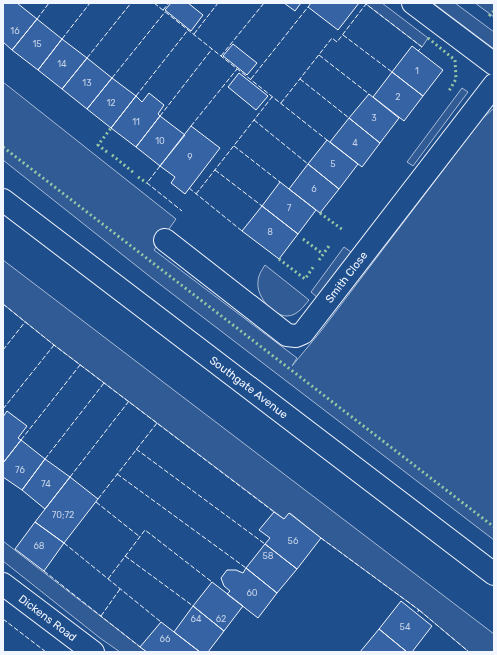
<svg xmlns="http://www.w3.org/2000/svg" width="497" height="655" viewBox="0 0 497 655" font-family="Rubik,sans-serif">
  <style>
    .green { fill: #305b95; stroke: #a8bbd7 }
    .building { fill: #3563a3; stroke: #f2f6ff }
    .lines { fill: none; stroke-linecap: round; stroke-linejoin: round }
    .minor-casing { stroke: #f2f6ff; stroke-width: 24 }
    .primary-casing { stroke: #f2f6ff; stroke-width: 24 }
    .minor { stroke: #1f4e8c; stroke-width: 22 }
    .primary { stroke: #1f4e8c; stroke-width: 22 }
    .hedge { stroke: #97c8a6; stroke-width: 3; stroke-dasharray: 2 3; stroke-linecap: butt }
    .fence { stroke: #f2f6ff; stroke-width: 1; stroke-dasharray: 5 2; stroke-linecap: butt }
    .labels { text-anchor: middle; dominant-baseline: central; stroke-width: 3; stroke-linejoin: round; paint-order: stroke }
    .number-label { font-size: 9px; fill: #c3d1e8 }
    .street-label { font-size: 11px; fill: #f2f6ff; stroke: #1f4e8c }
  </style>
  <rect width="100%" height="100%" fill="#1f4e8c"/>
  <path class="green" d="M367 3H382L428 38 422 47 366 4Z
    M433 3H455L494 32V49Z
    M475 3H494V17Z
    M3 82 176 219 154 250 297 358 292 366 321 331 482 119 494 108V540L153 279 3 160Z
    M462 88 468 92 413 166 407 162Z
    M344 247 351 252 318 298 311 292Z
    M3 260 494 634V652H469L419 610 321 538 290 513 284 519 54 345 3 304Z
    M265 265 309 300C304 306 297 316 287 316 273 316 256 296 258 282 258 275 262 270 265 265Z
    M3 541 147 652H120L100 638 3 561Z"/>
  <path class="building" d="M3 3H17L37 19 12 50 3 42Z
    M171 3H188L203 15 191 31 165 10Z
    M284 3H301L295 11Z
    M311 3H359L338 30 308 7Z
    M37 19 62 39 38 70 12 50Z
    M62 39 87 58 62 89 38 70Z
    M233 44 257 63 247 75 223 56Z
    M412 46 443 70 423 96 392 72Z
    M87 58 112 78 87 109 62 89Z
    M392 72 423 96 404 121 373 97Z
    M239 73 268 96 256 110 228 87Z
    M112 78 136 96 111 128 87 109Z
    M149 93 164 105 158 114 160 116 136 147 111 128 136 96 142 102Z
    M369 94 399 118 380 143 349 118Z
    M160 116 185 135 160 166 136 147Z
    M349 118 380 143 362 167 330 142Z
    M191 126 220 148 185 194 171 183 175 177 160 166Z
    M327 140 358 164 339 189 308 164Z
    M308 164 339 189 320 213 289 189Z
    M280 182 316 210 298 234 262 206Z
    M262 206 298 234 279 259 242 231Z
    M7 411 27 426 18 438 21 440 3 463V417Z
    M21 440 45 459 22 490 3 477V463Z
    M45 459 70 477 45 509 22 490Z
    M70 477 98 499 64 543 35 522Z
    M274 512 284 519 289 513 321 538 297 569 265 544 270 538 259 530Z
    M35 522 64 543 44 571 15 549Z
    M265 544 297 569 277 593 246 568Z
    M246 568 277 593 258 618 227 594 230 591 224 586 221 578 227 570H236L243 573Z
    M212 582 243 606 224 631 193 606Z
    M401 601 432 626 412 652H407L379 629Z
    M193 606 224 631 208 652H200L174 632Z
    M161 622 200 652H147L140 647Z
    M379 629 407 652H360Z"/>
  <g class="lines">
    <defs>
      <g id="minor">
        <path d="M413 3 494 64"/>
        <path id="s1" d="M165 240 287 335 296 336 303 333 494 85"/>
        <path id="s2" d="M3 584 93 652"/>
      </g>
      <g id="primary">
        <path id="s3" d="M3 200 494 574"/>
      </g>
    </defs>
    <use href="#minor" class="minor-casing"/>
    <use href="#primary" class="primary-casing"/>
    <use href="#minor" class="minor"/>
    <use href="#primary" class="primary"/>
    <path class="hedge" d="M489 16 494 11
      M428 38 455 60 456 79 449 91
      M3 147 494 527
      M107 152 98 145 111 128
      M112 155 134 173
      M138 177 147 183
      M320 213 343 230
      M303 239 323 254
      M279 259 305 279 314 266
      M319 260 329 246"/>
    <path class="fence" d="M154 3 327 140
      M163 10 169 3
      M37 19 49 3
      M194 34 218 3
      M343 35 392 72
      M62 39 90 3
      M319 55 369 94
      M221 56 264 3
      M87 58 131 3
      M112 78 165 12
      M251 79 308 7
      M300 79 349 118
      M136 96 188 30
      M281 103 332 38 337 42 366 4 422 47 418 51
      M160 116 212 49
      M254 120 308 164
      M191 126 237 69
      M234 146 280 182
      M160 166 147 183 182 211
      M215 170 262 206
      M189 188 242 231
      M196 194 272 97
      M3 304 54 345 274 512
      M3 350 25 322
      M3 409 54 345
      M21 440 80 365
      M136 449 265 544
      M45 459 104 383
      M117 474 246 568
      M70 477 129 401
      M98 499 157 423
      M96 502 140 537
      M321 538 419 610 417 613
      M64 543 161 622
      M125 556 193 606
      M44 571 140 647
      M108 579 145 530 212 582
      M419 610 469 652
      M101 616 120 589
      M3 619 46 652"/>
  </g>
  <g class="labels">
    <g class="number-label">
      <text x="15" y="31">16</text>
      <text x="37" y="44">15</text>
      <text x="62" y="64">14</text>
      <text x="417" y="71">1</text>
      <text x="87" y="83">13</text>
      <text x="398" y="97">2</text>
      <text x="111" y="103">12</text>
      <text x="374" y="118">3</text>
      <text x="136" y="122">11</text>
      <text x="160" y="141">10</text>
      <text x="355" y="143">4</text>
      <text x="190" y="157">9</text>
      <text x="333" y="164">5</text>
      <text x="314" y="189">6</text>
      <text x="289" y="208">7</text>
      <text x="270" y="232">8</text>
      <text x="20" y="470">76</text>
      <text x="46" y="484">74</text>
      <text x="63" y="515">70;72</text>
      <text x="293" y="541">56</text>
      <text x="39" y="546">68</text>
      <text x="268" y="556">58</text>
      <text x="252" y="593">60</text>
      <text x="196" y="619">64</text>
      <text x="221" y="619">62</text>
      <text x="405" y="627">54</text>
      <text x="165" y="639">66</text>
    </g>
    <g class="street-label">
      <text stroke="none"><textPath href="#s1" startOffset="242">Smith Close</textPath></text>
      <text stroke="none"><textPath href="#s3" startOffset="309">Southgate Avenue</textPath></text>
      <text stroke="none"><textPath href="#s2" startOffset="56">Dickens Road</textPath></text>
    </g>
  </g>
  <rect width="497" height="655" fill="none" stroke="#f2f6ff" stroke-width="8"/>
</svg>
